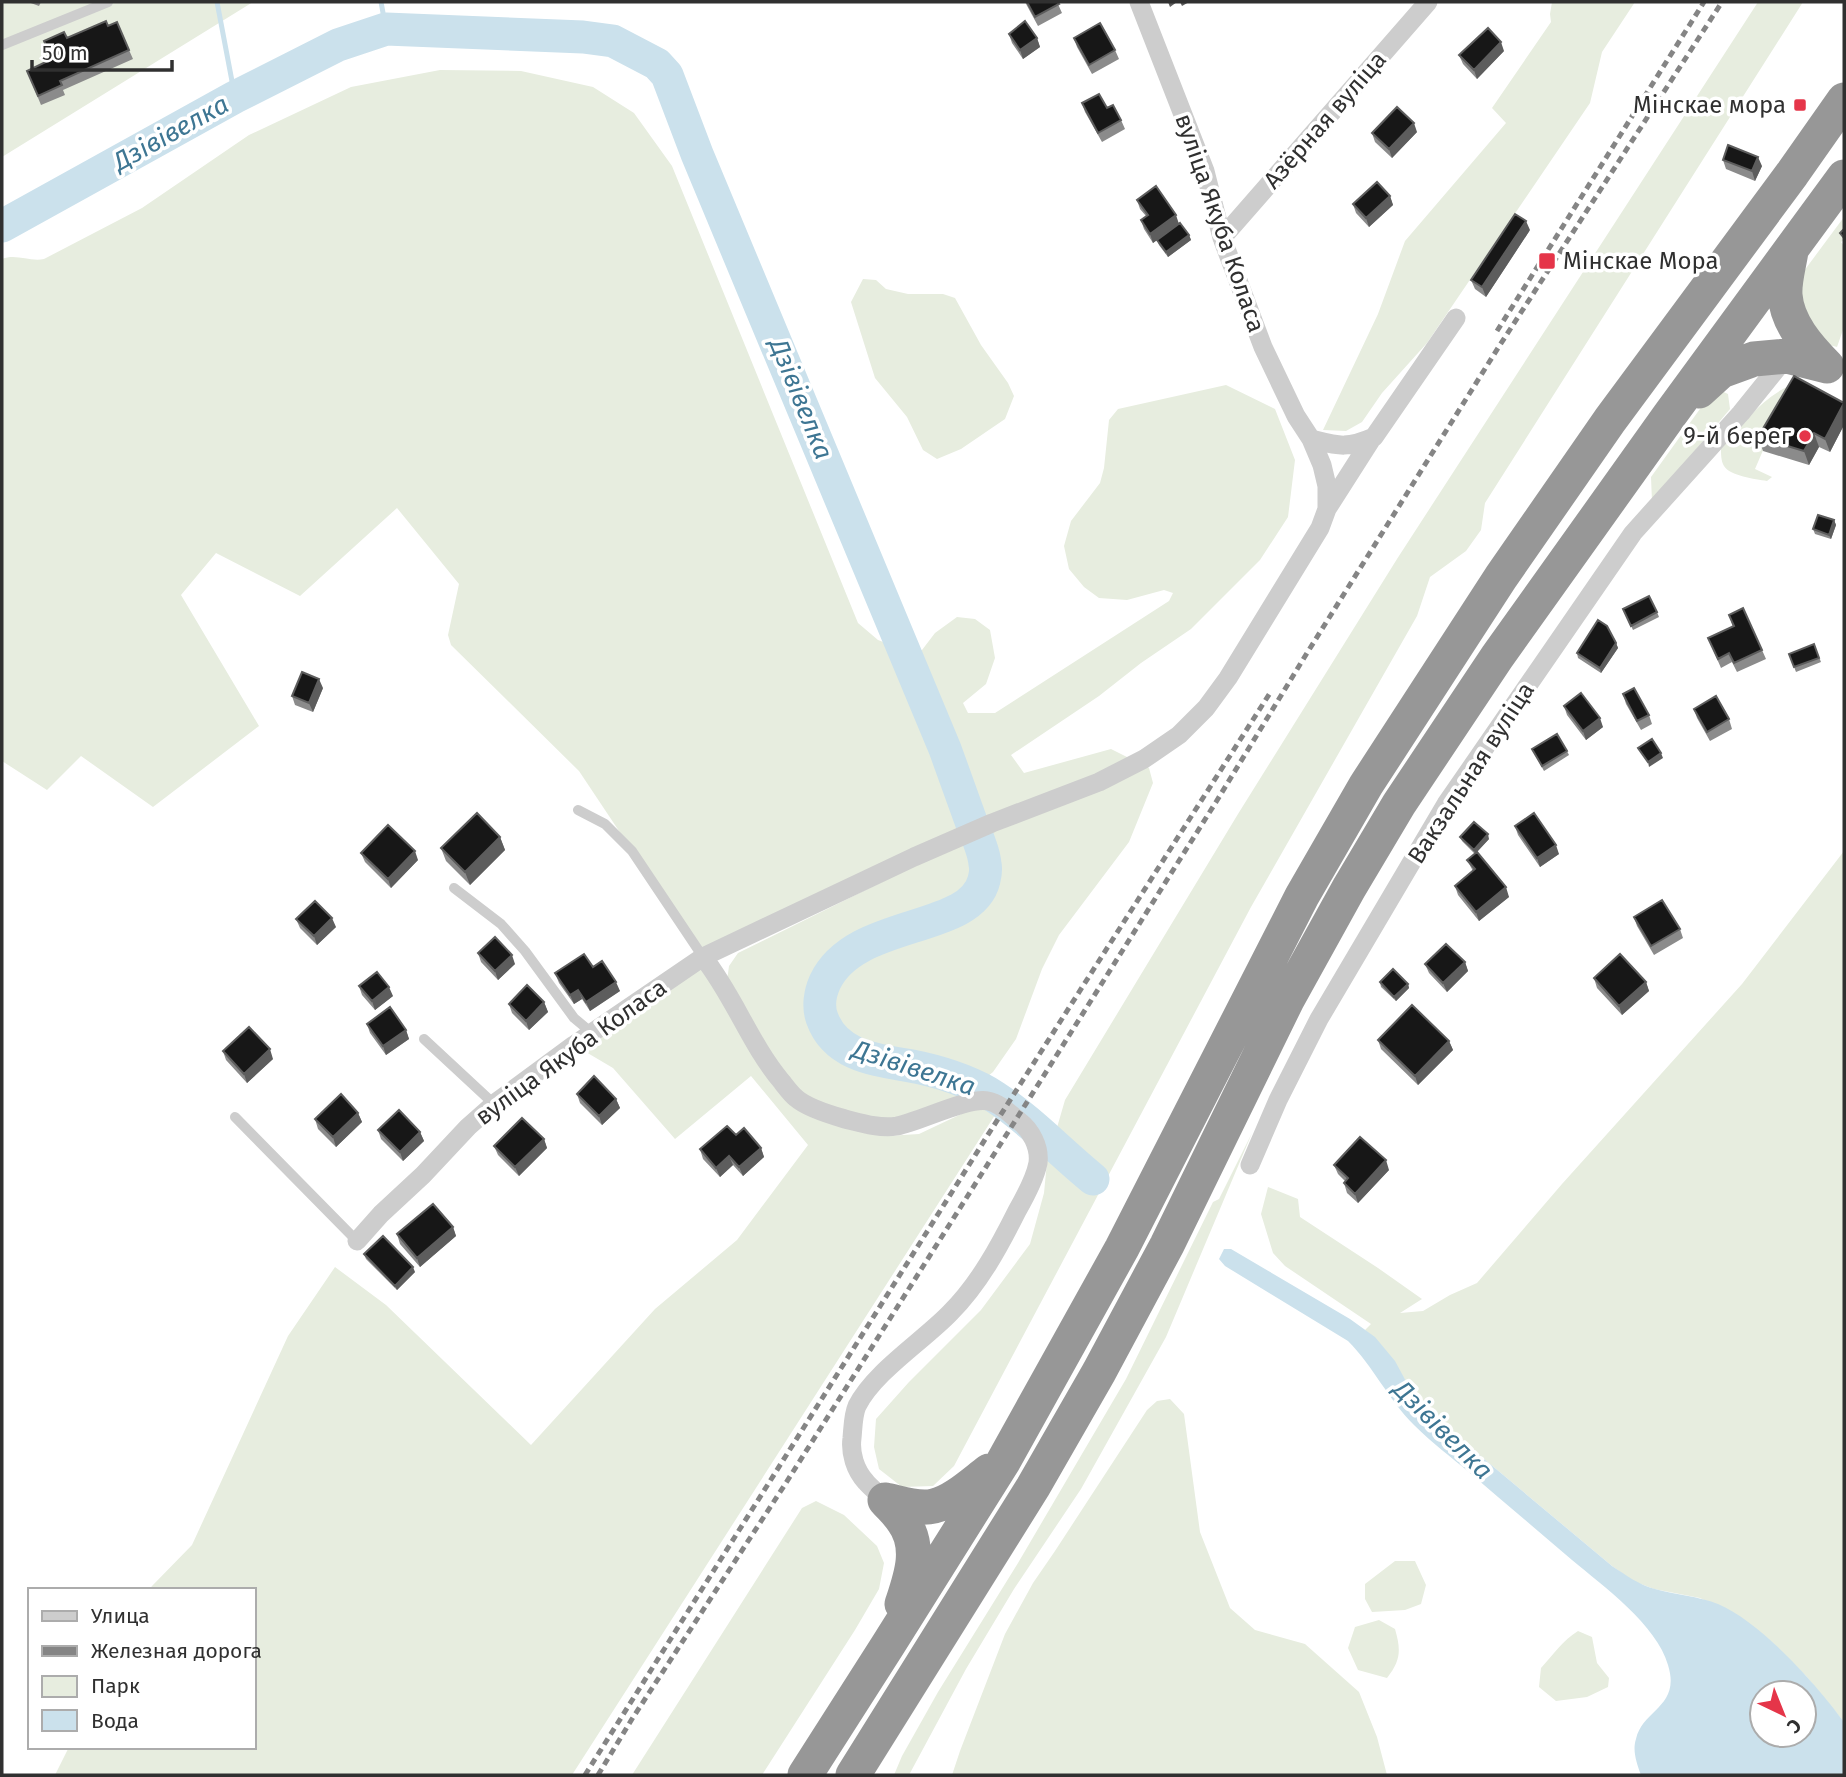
<svg xmlns="http://www.w3.org/2000/svg" width="1846" height="1777" viewBox="0 0 1846 1777" font-family="'Fira Sans',sans-serif">
  <style>
    .green { fill: #e7eddf }
    .water { fill: #cbe1ec; fill-rule: evenodd }
    .lines { fill: none; stroke-linecap: round; stroke-linejoin: round }
    .stream { stroke: #cbe1ec; stroke-width: 5 }
    .river { stroke: #cbe1ec; stroke-width: 33 }
    .lane { stroke: #cdcdcd; stroke-width: 10 }
    .street { stroke: #cdcdcd; stroke-width: 19 }
    .highway { stroke: #979797; stroke-width: 35 }
    .rail { stroke: #858585; stroke-width: 5; stroke-dasharray: 7 5; stroke-linecap: butt }
    .wall { fill: #8b8b8b }
    .shaded-wall { fill: #5d5d5d }
    .building { fill: #171717; stroke: #5d5d5d; stroke-width: 2 }
    .poi-dot { fill: #e53549; stroke: #fff; stroke-width: 2.5 }
    .labels { text-anchor: middle; dominant-baseline: central; stroke-width: 7; stroke-linejoin: round; paint-order: stroke }
    .poi-label { font-size: 24px; fill: #303030; stroke: #fff; text-anchor: end }
    .street-label { font-size: 24px; fill: #303030; stroke: #fff }
    .water-label { font-size: 26px; font-style: italic; fill: #3e7693; stroke: #fff }
  </style>
  <rect width="100%" height="100%" fill="#fff"/>
  <path class="green" d="M2 2H253L2 157Z
    M1552 2H1635L1602 52 1590 103 1427 343 1382 393 1362 422 1346 431 1323 430 1378 314 1405 241 1506 123 1492 108 1551 22 1550 14Z
    M1758 2H1803L1485 503 1481 530 1466 551 1430 577 1417 616 1251 907 954 1466 933 1486 902 1487 879 1469 874 1447 876 1419 909 1382 981 1310 1030 1244 1044 1193 1047 1162 1065 1100 1238 814 1397 559Z
    M440 70 521 71 593 87 634 113 672 166 858 623 878 640 912 653 922 650 935 633 957 617 975 619 990 630 995 658 986 684 963 703 968 713H995L1169 601 1173 593 1164 590 1127 600 1099 598 1084 587 1069 569 1064 546 1071 521 1100 483 1104 468 1109 420 1118 409 1226 385 1275 409 1295 460 1288 517 1260 560 1191 629 1141 663 1099 696 1011 755 1024 773 1111 749 1149 768 1153 783 1129 842 1059 935 1042 969 1016 1039 993 1072 960 1099 880 1123 839 1111 799 1092 770 1060 727 981 729 966 738 953 910 868 703 957 579 771 451 645 448 635 459 584 397 508 300 596 216 553 181 595 259 726 153 807 81 756 47 790 2 761V259C16 253 29 262 44 259L142 208 249 135 351 87Z
    M1844 217V240L1841 242 1844 246V327L1837 347 1822 343 1802 306 1801 275Z
    M863 279 876 280 886 289 908 294H943L955 298 981 345 1008 383 1014 396 1005 419 961 449 937 459 923 450 907 417 875 378 851 302Z
    M1791 385 1755 469 1772 477 1767 481C1755 479 1730 476 1724 466 1721 461 1721 454 1721 449 1742 425 1761 398 1791 385Z
    M1715 388 1728 394 1730 409 1652 502 1651 477Z
    M1844 851V1722L1806 1676 1773 1643 1744 1620 1700 1598 1654 1589 1633 1581 1612 1566 1447 1428C1433 1415 1421 1402 1410 1387 1394 1365 1387 1347 1365 1330L1371 1324 1285 1266 1273 1253 1261 1214 1268 1187 1298 1199 1300 1217 1378 1268 1422 1299 1400 1313 1423 1311 1450 1295 1477 1283 1562 1184 1742 984Z
    M705 964 784 1096 887 1136 919 1134 974 1108 987 1109 995 1115 572 1775H55L69 1747H254V1590H149L152 1586 192 1545 288 1336 335 1267 386 1305 531 1445 655 1309 737 1240 808 1145 751 1076 675 1139 613 1068 574 1045Z
    M1252 1133 1166 1337 1081 1489 1014 1589 966 1669 909 1775H894L902 1756 938 1692 1018 1563 1126 1379 1213 1202 1219 1199Z
    M1170 1399 1184 1414 1200 1532 1230 1608 1255 1630 1305 1644 1359 1692 1377 1737 1387 1775H952L960 1751 1005 1634 1033 1583 1055 1551 1147 1410 1157 1401Z
    M816 1501 844 1515 877 1546 884 1563 879 1589 855 1630 762 1775H632L802 1508Z
    M1395 1561H1415L1426 1585 1421 1604 1405 1610 1372 1612 1365 1599V1584Z
    M1379 1620 1395 1629C1401 1650 1401 1660 1387 1678L1358 1670 1348 1648 1355 1627Z
    M1578 1631 1592 1637 1597 1663 1609 1678 1608 1687 1587 1697 1556 1701 1539 1687 1541 1668C1553 1655 1563 1640 1578 1631Z"/>
  <path class="water" d="M1224 1249H1231L1350 1319 1375 1337 1395 1361 1408 1385 1426 1408 1447 1428 1612 1566C1626 1575 1639 1585 1655 1589 1676 1595 1698 1596 1718 1604 1761 1622 1817 1685 1844 1722V1775H1641C1637 1764 1632 1751 1636 1739 1643 1709 1681 1707 1668 1665 1657 1625 1603 1586 1572 1560 1538 1531 1504 1502 1470 1473 1451 1457 1431 1442 1414 1425 1388 1399 1373 1366 1348 1341L1225 1266 1219 1259ZM1762 1693H1804V1735H1762Z"/>
  <g class="lines">
    <path class="stream" d="M217 2 235 97
      M381 2 386 29"/>
    <path class="river" d="M2 226 235 97 338 45 386 29 583 37 613 41 657 64 667 75 697 154 945 749C954 774 963 799 972 824 977 836 984 851 985 864 986 868 985 876 984 880 971 934 855 918 825 982 820 993 818 1007 822 1018 837 1060 884 1060 921 1068 947 1074 972 1082 995 1097 1030 1120 1060 1152 1093 1179"/>
    <path class="lane" d="M2 45 108 2
      M578 810 605 824 632 851 703 957
      M454 888 501 924 525 951 574 1018 592 1033
      M424 1039 494 1104
      M235 1117 357 1241"/>
    <path class="street" d="M1222 238 1428 2
      M1311 439C1339 446 1346 449 1374 437L1456 318
      M1327 509 1373 437
      M703 957C734 996 750 1044 782 1082 786 1087 791 1094 796 1098 806 1107 831 1115 845 1119 861 1123 880 1129 897 1126 921 1121 968 1097 988 1101 1000 1103 1010 1114 1019 1121 1031 1130 1040 1147 1038 1163 1035 1179 1025 1197 1017 1211 999 1247 979 1284 950 1313 923 1341 874 1372 857 1406 853 1415 853 1428 852 1438 850 1453 855 1470 866 1482 871 1488 879 1494 885 1500
      M1250 1165 1278 1100 1319 1019 1446 804 1633 533 1741 413 1787 356
      M357 1241 381 1214 423 1175 468 1127 494 1104 574 1045 703 957 914 857 992 823 1099 782 1144 759 1179 735 1206 708 1228 678 1320 528 1327 509V486L1322 465 1311 439 1296 416 1263 347 1222 238 1205 171 1139 2"/>
    <path class="highway" d="M1791 251C1789 265 1784 281 1785 295 1787 323 1808 347 1827 366
      M1699 391 1721 371 1754 359 1787 356 1827 366
      M885 1500C891 1507 898 1513 903 1521 922 1547 911 1577 902 1604
      M885 1500C900 1503 918 1510 934 1506 954 1501 973 1483 989 1471
      M805 1775 888 1645 1003 1462 1122 1248 1302 896 1366 785 1501 577 1610 420 1792 174 1844 100
      M853 1775 1033 1487 1099 1372 1167 1245 1287 1000 1349 888 1399 804 1497 657 1669 416 1844 177"/>
    <path class="rail" d="M1497 331 1704 2
      M585 1775 991 1130 1270 693
      M598 1775 632 1719 784 1486 1041 1080 1216 802 1307 653 1498 348 1722 2"/>
  </g>
  <path class="wall" d="M28 2H41L39 6Z
    M1025 2H1057L1062 13 1038 26Z
    M108 26 129 50 133 59 63 90 65 95 41 105 27 71 52 60 44 41 67 38Z
    M1009 34 1037 38 1040 47 1023 59 1012 43Z
    M1074 38 1115 50 1119 59 1092 74 1077 47Z
    M1504 51 1477 79 1463 64 1459 55Z
    M1082 103 1107 108 1121 120 1125 129 1102 142 1085 112Z
    M1417 132 1392 158 1375 142 1372 133Z
    M1723 160 1762 166 1755 181 1726 169Z
    M1390 196 1393 205 1369 227 1356 213 1353 204Z
    M1137 200 1179 223 1189 235 1191 240 1168 257 1159 245 1157 240 1153 243 1144 229 1141 220 1146 216 1140 209Z
    M1530 230 1486 297 1475 289 1471 280Z
    M1844 403V425L1830 452 1819 447 1809 465 1763 451 1758 437Z
    M1834 520 1836 525 1831 539 1815 534 1813 529Z
    M1623 609 1657 612 1659 617 1633 630Z
    M1729 615 1762 650 1766 659 1737 672 1732 662 1721 668 1708 638 1733 627Z
    M1616 643 1618 648 1601 673 1578 658 1577 653Z
    M1814 644 1821 662 1796 672 1789 654Z
    M323 688 313 712 295 705 292 696Z
    M1623 694 1649 715 1652 724 1641 730 1626 704Z
    M1564 706 1603 727 1586 740 1567 715Z
    M1694 709 1729 719 1732 729 1710 741 1697 718Z
    M1532 749 1567 751 1569 755 1544 771Z
    M1515 826 1559 854 1540 867 1518 835Z
    M500 837 505 850 470 885 446 861 441 848Z
    M1460 837 1489 839 1477 852 1509 897 1479 921 1458 895 1455 886 1473 871 1467 860 1475 854 1462 841Z
    M361 853 418 860 391 888 365 862Z
    M1634 917 1680 929 1683 938 1654 955 1637 926Z
    M296 919 336 927 317 945 300 928Z
    M478 953 515 964 498 980 481 962Z
    M1465 962 1468 971 1447 992 1429 973 1425 964Z
    M593 967 620 991 590 1011 582 999 574 1004 559 983 555 973Z
    M1594 978 1646 982 1649 991 1622 1015 1597 988Z
    M1380 982 1408 984 1409 988 1396 1001 1381 987Z
    M359 986 393 996 375 1010 362 995Z
    M544 1002 548 1012 529 1030 512 1013 509 1004Z
    M367 1024 406 1030 409 1039 386 1055 370 1033Z
    M1378 1040 1449 1041 1453 1050 1418 1085 1381 1049Z
    M223 1051 273 1059 247 1083 226 1060Z
    M577 1094 616 1099 620 1108 602 1125 580 1103Z
    M358 1113 362 1122 336 1147 318 1129 315 1119Z
    M378 1130 420 1132 424 1141 403 1161 381 1139Z
    M736 1135 761 1148 764 1157 743 1176 733 1165 720 1177 703 1159 700 1149Z
    M544 1139 547 1148 519 1176 498 1155 494 1146Z
    M1334 1165 1389 1170 1358 1203 1347 1193 1344 1183 1345 1181 1338 1174Z
    M453 1227 456 1236 420 1267 400 1244 397 1234Z
    M364 1254 415 1272 397 1290 366 1259Z"/>
  <path class="shaded-wall" d="M1168 2H1177L1170 7Z
    M1180 2H1189L1182 6Z
    M1037 38 1040 47 1023 59 1020 50Z
    M1501 42 1504 51 1477 79 1474 70Z
    M1414 123 1417 132 1392 158 1389 149Z
    M1758 157 1762 166 1755 181 1752 171Z
    M1390 196 1393 205 1369 227 1366 218Z
    M1176 215 1179 224 1153 243 1150 234Z
    M1526 221 1530 230 1486 297 1482 287Z
    M1189 235 1191 240 1168 257 1166 252Z
    M1844 403V425L1830 452 1825 439Z
    M1814 433 1819 447 1809 465 1804 451Z
    M1834 520 1836 525 1831 539 1829 535Z
    M1616 643 1618 648 1601 673 1600 668Z
    M319 679 323 688 313 712 309 703Z
    M1600 718 1603 727 1586 740 1583 731Z
    M1661 753 1663 758 1649 767 1648 762Z
    M1488 834 1489 839 1475 854 1474 850Z
    M500 837 505 850 470 885 465 872Z
    M1556 845 1559 854 1540 867 1537 858Z
    M415 851 418 860 391 888 388 879Z
    M1506 887 1509 897 1479 921 1476 912Z
    M332 918 336 927 317 945 314 936Z
    M512 955 515 964 498 980 495 971Z
    M1465 962 1468 971 1447 992 1443 983Z
    M616 982 620 991 590 1011 586 1002Z
    M1646 982 1649 991 1622 1015 1619 1006Z
    M1408 984 1409 988 1396 1001 1394 997Z
    M389 987 393 996 375 1010 372 1001Z
    M578 990 582 999 574 1004 570 995Z
    M544 1002 548 1012 529 1030 526 1021Z
    M406 1030 409 1039 386 1055 383 1046Z
    M1449 1041 1453 1050 1418 1085 1415 1076Z
    M270 1049 273 1059 247 1083 244 1074Z
    M616 1099 620 1108 602 1125 599 1116Z
    M358 1113 362 1122 336 1147 333 1137Z
    M420 1132 424 1141 403 1161 400 1152Z
    M544 1139 547 1148 519 1176 515 1167Z
    M761 1148 764 1157 743 1176 739 1167Z
    M729 1156 733 1165 720 1177 716 1168Z
    M1386 1160 1389 1170 1358 1203 1355 1194Z
    M453 1227 456 1236 420 1267 417 1258Z
    M413 1267 415 1272 397 1290 395 1286Z"/>
  <path class="building" d="M1027 2H1057L1059 4 1035 17Z
    M106 21 108 26 117 22 129 50 60 81 62 85 38 96 27 71 52 59 44 41 64 32 67 38Z
    M1025 21 1037 38 1020 50 1009 34Z
    M1100 23 1115 50 1089 65 1074 38Z
    M1488 28 1501 42 1474 70 1459 55Z
    M1099 94 1107 108 1113 105 1121 120 1098 133 1082 103Z
    M1397 107 1414 123 1389 149 1372 133Z
    M1728 145 1758 157 1752 171 1723 160Z
    M1377 182 1390 196 1366 218 1353 204Z
    M1156 186 1176 215 1150 234 1141 220 1148 215 1137 200Z
    M1515 214 1526 221 1482 287 1471 280Z
    M1180 223 1189 235 1166 252 1157 240Z
    M1844 229V238L1840 233Z
    M1794 376 1844 403 1825 439 1814 433 1804 451 1758 437Z
    M1818 515 1834 520 1829 535 1813 529Z
    M1649 596 1657 612 1631 626 1623 609Z
    M1743 608 1762 650 1734 663 1729 653 1718 659 1708 638 1734 626 1729 615Z
    M1598 620 1607 626 1616 643 1600 668 1577 653Z
    M1814 644 1819 658 1794 667 1789 654Z
    M302 672 319 679 309 703 292 696Z
    M1634 688 1649 715 1637 721 1623 694Z
    M1581 693 1600 718 1583 731 1564 706Z
    M1716 696 1729 719 1707 732 1694 709Z
    M1557 734 1567 751 1542 766 1532 749Z
    M1652 739 1661 753 1648 762 1638 748Z
    M477 813 500 837 465 872 441 848Z
    M1534 813 1556 845 1537 858 1515 826Z
    M1474 822 1488 834 1474 850 1460 837Z
    M388 825 415 851 388 879 361 853Z
    M1477 852 1506 887 1476 912 1455 886 1475 869 1467 860Z
    M1662 900 1680 929 1651 946 1634 917Z
    M315 901 332 918 314 936 296 919Z
    M495 937 512 955 495 971 478 953Z
    M1446 944 1465 962 1443 983 1425 964Z
    M584 954 593 967 602 961 616 982 586 1002 578 990 570 995 555 973Z
    M1620 954 1646 982 1619 1006 1594 978Z
    M1393 969 1408 984 1394 997 1380 982Z
    M377 972 389 987 372 1001 359 986Z
    M527 985 544 1002 526 1021 509 1004Z
    M1412 1005 1449 1041 1415 1076 1378 1040Z
    M390 1007 406 1030 383 1046 367 1024Z
    M249 1027 270 1049 244 1074 223 1051Z
    M594 1076 616 1099 599 1116 577 1094Z
    M341 1094 358 1113 333 1137 315 1119Z
    M399 1110 420 1132 400 1152 378 1130Z
    M522 1118 544 1139 515 1167 494 1146Z
    M727 1126 736 1135 744 1128 761 1148 739 1167 729 1156 716 1168 700 1149Z
    M1360 1137 1386 1160 1355 1194 1344 1183 1348 1178 1334 1165Z
    M433 1204 453 1227 417 1258 397 1234Z
    M383 1236 413 1267 395 1286 364 1254Z"/>
  <g class="poi-dot">
    <rect x="1793" y="98" width="14" height="14" rx="3.5"/>
    <rect x="1538" y="252" width="18" height="18" rx="3.5"/>
    <circle cx="1805" cy="436" r="7"/>
  </g>
  <g class="labels">
    <g class="poi-label">
      <text x="1786" y="105">Мінскае мора</text>
      <text x="1563" y="261" text-anchor="start">Мінскае Мора</text>
      <text x="1791" y="436">9-й берег</text>
    </g>
    <g class="street-label">
      <text transform="translate(1325 120) rotate(-49)">Азёрная вуліца</text>
      <text transform="translate(1220 223) rotate(71)">вуліца Якуба Коласа</text>
      <text transform="translate(1471 773) rotate(-57)">Вакзальная вуліца</text>
      <text transform="translate(571 1052) rotate(-36)">вуліца Якуба Коласа</text>
    </g>
    <g class="water-label">
      <text transform="translate(171 133) rotate(-29)">Дзівівелка</text>
      <text transform="translate(801 399) rotate(68)">Дзівівелка</text>
      <text transform="translate(914 1068) rotate(18)">Дзівівелка</text>
      <text transform="translate(1443 1430) rotate(45)">Дзівівелка</text>
    </g>
  </g>
  <rect width="1846" height="1777" fill="none" stroke="#303030" stroke-width="7"/>
  <rect x="28" y="1588" width="228" height="161" fill="#ffffff" stroke="#acacac" stroke-width="2"/>
  <rect x="42" y="1611" width="35" height="10" fill="#cdcdcd" stroke="#acacac" stroke-width="2"/>
  <text x="91" y="1623" font-size="21" fill="#303030">Улица</text>
  <rect x="42" y="1646" width="35" height="10" fill="#858585" stroke="#acacac" stroke-width="2"/>
  <text x="91" y="1658" font-size="21" fill="#303030">Железная дорога</text>
  <rect x="42" y="1676" width="35" height="21" fill="#e7eddf" stroke="#acacac" stroke-width="2"/>
  <text x="91" y="1693" font-size="21" fill="#303030">Парк</text>
  <rect x="42" y="1710" width="35" height="21" fill="#cbe1ec" stroke="#acacac" stroke-width="2"/>
  <text x="91" y="1728" font-size="21" fill="#303030">Вода</text>
  <g transform="translate(1783 1714) rotate(137)"><circle r="33" fill="#ffffff" stroke="#acacac" stroke-width="2"/>
  <path d="M0-5L12 26L0 18L-12 26Z" fill="#e53549"/>
  <text y="-10" font-size="19" font-weight="bold" text-anchor="middle" fill="#303030">С</text>
  </g>
  <path d="M32 60v10h140v-10" fill="none" stroke="#303030" stroke-width="3.5"/>
  <text x="42" y="60" font-size="21" fill="#303030" stroke="#ffffff" stroke-width="5" paint-order="stroke">50 m</text>
</svg>
